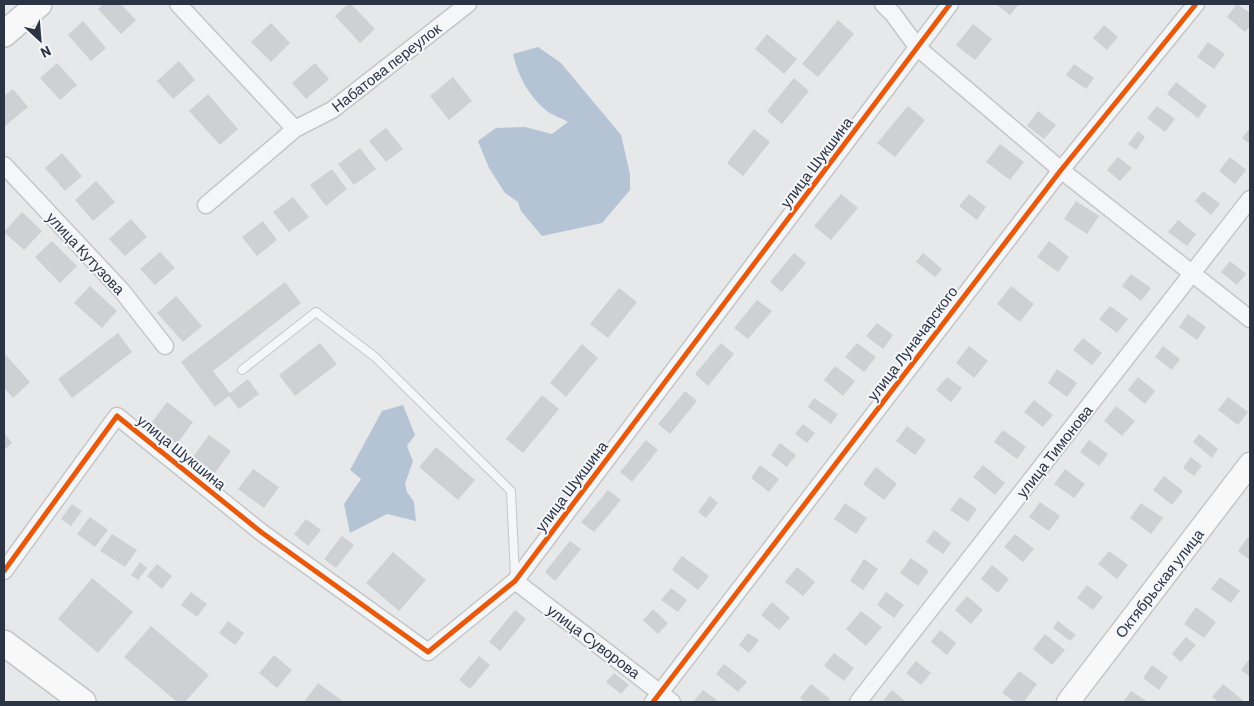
<svg xmlns="http://www.w3.org/2000/svg" width="1254" height="706" viewBox="0 0 1254 706" font-family="Barlow,sans-serif">
  <style>
    .water { fill: #b4c4d5 }
    .building { fill: #ced0d3 }
    .lines { fill: none; stroke-linecap: round; stroke-linejoin: round }
    .lane-casing { stroke: #c4c6c8; stroke-width: 10 }
    .street-casing { stroke: #c4c6c8; stroke-width: 19 }
    .secondary-casing { stroke: #c4c6c8; stroke-width: 25 }
    .primary-casing { stroke: #c2c5c8; stroke-width: 28 }
    .lane { stroke: #f5f6f7; stroke-width: 8 }
    .street { stroke: #f5f6f7; stroke-width: 16 }
    .secondary { stroke: #f8f8f8; stroke-width: 22 }
    .primary { stroke: #f8f8f8; stroke-width: 25 }
    .cycleway-casing { stroke: #f4f6f9; stroke-width: 8 }
    .cycleway { stroke: #e8590c; stroke-width: 5 }
    .labels { text-anchor: middle; dominant-baseline: central; stroke-width: 4; stroke-linejoin: round; paint-order: stroke }
    .street-label { font-size: 15px; fill: #2b3445; stroke: #f4f6f9 }
  </style>
  <rect width="100%" height="100%" fill="#e6e8ea"/>
  <path class="water" d="M538 47 561 63 621 135 630 174V190L602 223 542 236 521 211 518 202 505 193 489 168 478 141 496 128 525 127 552 134 568 122C562 118 553 116 547 111 529 97 518 76 513 54Z
    M403 405 415 435 407 446 413 461 405 484 407 492 414 502 416 521 387 514 350 533 344 504 361 479 350 470 382 411Z"/>
  <path class="building" d="M103 4H121L136 20 121 34 98 9Z
    M348 4H351L375 29 360 43 335 16Z
    M996 4H1019L1010 15Z
    M1237 4 1250 13V26L1245 32 1227 17Z
    M838 20 854 34 818 77 802 64Z
    M83 21 106 48 91 61 68 35Z
    M271 23 290 43 271 62 251 42Z
    M973 24 992 39 975 60 956 45Z
    M1104 25 1118 37 1107 50 1093 38Z
    M767 34 797 59 784 74 755 49Z
    M1208 42 1225 54 1214 69 1197 57Z
    M179 61 195 80 173 99 157 81Z
    M57 63 77 85 60 100 40 78Z
    M315 63 329 79 306 99 292 83Z
    M1074 64 1094 78 1086 89 1066 75Z
    M453 77 472 101 449 120 430 96Z
    M794 78 809 91 782 124 767 111Z
    M1176 82 1207 106 1198 118 1167 94Z
    M13 89 28 107 5 126 4 96Z
    M208 94 238 129 220 145 189 111Z
    M908 106 925 120 895 157 877 143Z
    M1157 106 1175 119 1165 132 1147 118Z
    M1038 111 1056 125 1044 139 1027 126Z
    M386 128 403 149 386 162 369 141Z
    M1250 128V144L1242 138Z
    M754 129 770 142 743 176 727 163Z
    M1138 131 1145 137 1136 150 1128 144Z
    M1000 144 1024 162 1010 180 986 162Z
    M360 148 376 169 354 185 338 164Z
    M62 153 82 176 65 191 45 168Z
    M1118 157 1132 168 1120 181 1107 170Z
    M1230 157 1246 170 1235 184 1219 171Z
    M332 169 347 189 326 206 310 185Z
    M96 181 115 202 93 221 75 200Z
    M1203 191 1220 204 1211 215 1195 201Z
    M841 194 858 208 831 240 814 226Z
    M969 194 986 207 977 220 959 206Z
    M293 197 309 217 289 232 273 212Z
    M1076 201 1099 216 1087 234 1064 219Z
    M22 212 42 231 24 250 4 232Z
    M131 219 147 237 125 256 109 239Z
    M1178 220 1196 234 1187 246 1168 232Z
    M263 221 277 240 257 256 242 237Z
    M52 241 77 266 60 283 35 257Z
    M1049 241 1069 257 1058 272 1037 257Z
    M160 252 175 268 155 285 140 269Z
    M794 253 806 263 782 292 770 282Z
    M923 253 942 269 935 277 916 262Z
    M1230 261 1246 274 1237 285 1221 272Z
    M1131 274 1151 288 1141 301 1122 286Z
    M285 282 301 303 213 371 230 393 248 379 259 394 239 409 229 396 215 407 181 362Z
    M90 286 117 311 102 328 74 303Z
    M1011 286 1034 304 1020 322 997 304Z
    M619 288 637 302 608 338 590 324Z
    M176 296 202 326 183 342 157 313Z
    M757 300 772 311 748 339 734 328Z
    M1110 306 1128 319 1117 333 1099 319Z
    M1188 314 1206 327 1197 340 1179 327Z
    M877 323 893 335 883 349 866 336Z
    M118 333 132 352 72 398 58 379Z
    M1083 338 1102 353 1092 365 1073 350Z
    M320 343 337 364 295 396 279 375Z
    M721 343 734 354 708 386 695 374Z
    M857 343 876 357 864 372 845 357Z
    M582 344 598 358 566 397 550 383Z
    M969 346 988 361 974 378 956 363Z
    M1163 346 1180 359 1172 370 1155 357Z
    M4 353 30 382 13 398 4 388Z
    M835 366 855 381 843 396 824 380Z
    M1057 369 1077 383 1067 397 1048 383Z
    M947 377 962 388 951 402 936 390Z
    M1138 377 1155 391 1145 404 1128 390Z
    M685 391 697 401 670 434 658 424Z
    M542 395 559 409 523 453 506 439Z
    M1228 397 1248 412 1238 425 1218 410Z
    M814 398 838 414 831 424 808 407Z
    M1034 400 1053 415 1043 427 1024 412Z
    M167 402 193 422 177 444 150 425Z
    M1116 406 1135 421 1122 436 1104 421Z
    M803 424 815 433 807 443 795 434Z
    M907 426 926 440 915 455 896 441Z
    M1003 430 1026 447 1017 459 994 442Z
    M4 433 12 443 4 450Z
    M1199 434 1218 449 1212 458 1193 442Z
    M209 435 231 451 215 473 193 457Z
    M646 440 658 450 632 482 620 472Z
    M1089 440 1108 454 1099 466 1080 452Z
    M780 443 796 455 787 467 771 455Z
    M436 447 475 480 458 500 419 467Z
    M1191 457 1202 466 1194 476 1183 468Z
    M760 465 779 479 769 492 751 478Z
    M983 465 1005 483 995 495 973 477Z
    M876 467 897 484 884 500 863 484Z
    M253 469 279 487 264 508 238 489Z
    M1065 469 1085 484 1074 498 1054 484Z
    M1164 476 1183 491 1172 505 1153 490Z
    M608 490 621 500 594 532 581 522Z
    M710 496 718 503 706 518 698 512Z
    M960 497 977 509 968 522 950 510Z
    M1040 502 1060 516 1049 531 1029 517Z
    M845 503 867 518 856 534 834 519Z
    M1141 503 1163 518 1151 534 1130 518Z
    M72 504 82 511 71 526 61 519Z
    M90 517 108 530 95 547 77 534Z
    M306 519 321 530 308 546 294 534Z
    M934 530 951 543 943 554 926 542Z
    M112 534 137 550 125 567 100 551Z
    M1015 534 1034 549 1023 562 1004 547Z
    M342 536 354 545 336 568 324 559Z
    M1248 537 1250 539V560L1238 551Z
    M570 541 581 549 555 581 545 572Z
    M1109 551 1128 565 1117 579 1098 564Z
    M393 552 426 580 399 611 366 583Z
    M682 556 709 576 698 590 672 570Z
    M911 558 929 571 918 586 900 573Z
    M864 559 878 569 863 590 850 581Z
    M140 562 147 568 138 580 131 575Z
    M157 564 172 576 162 589 147 576Z
    M992 565 1009 579 998 593 981 579Z
    M797 567 815 582 803 596 785 582Z
    M1220 577 1240 591 1231 603 1211 589Z
    M92 578 133 612 98 653 58 619Z
    M1087 585 1103 597 1093 610 1077 598Z
    M671 588 687 600 678 612 661 600Z
    M191 592 207 604 197 617 181 605Z
    M886 592 904 605 894 618 877 605Z
    M967 596 983 610 971 624 955 610Z
    M772 602 790 618 779 630 761 615Z
    M1196 607 1216 622 1204 638 1184 624Z
    M653 609 668 623 658 634 643 620Z
    M515 610 526 619 500 651 489 642Z
    M861 611 882 627 866 646 846 629Z
    M228 621 244 633 235 645 219 633Z
    M1058 621 1076 635 1070 641 1053 628Z
    M151 626 209 675 185 702H177L124 657Z
    M940 630 956 643 947 655 931 642Z
    M748 633 759 640 749 653 739 645Z
    M1045 634 1065 650 1052 665 1033 649Z
    M1186 637 1196 645 1181 662 1172 654Z
    M834 653 854 668 844 681 824 666Z
    M274 655 292 670 277 688 259 673Z
    M479 656 490 665 470 689 459 680Z
    M1250 658V677L1241 670Z
    M916 661 931 673 921 685 906 673Z
    M724 664 747 682 738 692 716 674Z
    M1152 665 1168 677 1159 690 1143 678Z
    M1019 671 1037 684 1024 702H1015L1002 693Z
    M614 673 629 685 621 694 606 682Z
    M318 683 344 702H304Z
    M811 684 830 699 827 702H805L800 698Z
    M1223 684 1245 702H1218L1212 697Z
    M703 690 718 701 717 702H693Z
    M892 690 906 702H882Z
    M1131 691 1148 702H1123Z"/>
  <g class="lines">
    <defs>
      <path id="lane" d="M242 370 316 312 375 357 511 491 515 577"/>
      <path id="street" d="M178 4 295 129 332 110 468 4
        M883 4 893 14 918 48 1061 170 1250 319
        M4 165 122 291 165 346
        M206 205 295 129
        M4 571 117 416 261 532 428 652 515 581 950 4
        M515 581 672 702
        M653 702 1061 170 1196 4
        M858 702 1250 199"/>
      <path id="secondary" d="M1068 702 1250 464"/>
      <path id="primary" d="M4 34 39 4
        M4 643 83 702"/>
    </defs>
    <use href="#lane" class="lane-casing"/>
    <use href="#street" class="street-casing"/>
    <use href="#secondary" class="secondary-casing"/>
    <use href="#primary" class="primary-casing"/>
    <use href="#lane" class="lane"/>
    <use href="#street" class="street"/>
    <use href="#secondary" class="secondary"/>
    <use href="#primary" class="primary"/>
    <defs>
      <path id="cycleway" d="M4 571 117 416 261 532 428 652 515 581 950 4
        M653 702 1061 170 1196 4"/>
    </defs>
    <use href="#cycleway" class="cycleway-casing"/>
    <use href="#cycleway" class="cycleway"/>
  </g>
  <g class="labels">
    <g class="street-label">
      <text transform="translate(386 67) rotate(-38)">Набатова переулок</text>
      <text transform="translate(816 162) rotate(-53)">улица Шукшина</text>
      <text transform="translate(86 253) rotate(47)">улица Кутузова</text>
      <text transform="translate(912 343) rotate(-53)">улица Луначарского</text>
      <text transform="translate(1054 451) rotate(-52)">улица Тимонова</text>
      <text transform="translate(182 452) rotate(39)">улица Шукшина</text>
      <text transform="translate(571 486) rotate(-53)">улица Шукшина</text>
      <text transform="translate(1159 583) rotate(-52)">Октябрьская улица</text>
      <text transform="translate(594 641) rotate(37)">улица Суворова</text>
    </g>
  </g>
  <rect width="1254" height="706" fill="none" stroke="#2b3445" stroke-width="10"/>
  <g transform="translate(40 40) rotate(154)" stroke="#f4f6f9" stroke-width="4" paint-order="stroke">
  <path d="M0-4L9 19L0 12L-9 19Z" fill="#2b3445"/>
  <text y="-8" font-size="14" font-weight="bold" text-anchor="middle" fill="#2b3445">N</text>
  </g>
</svg>
